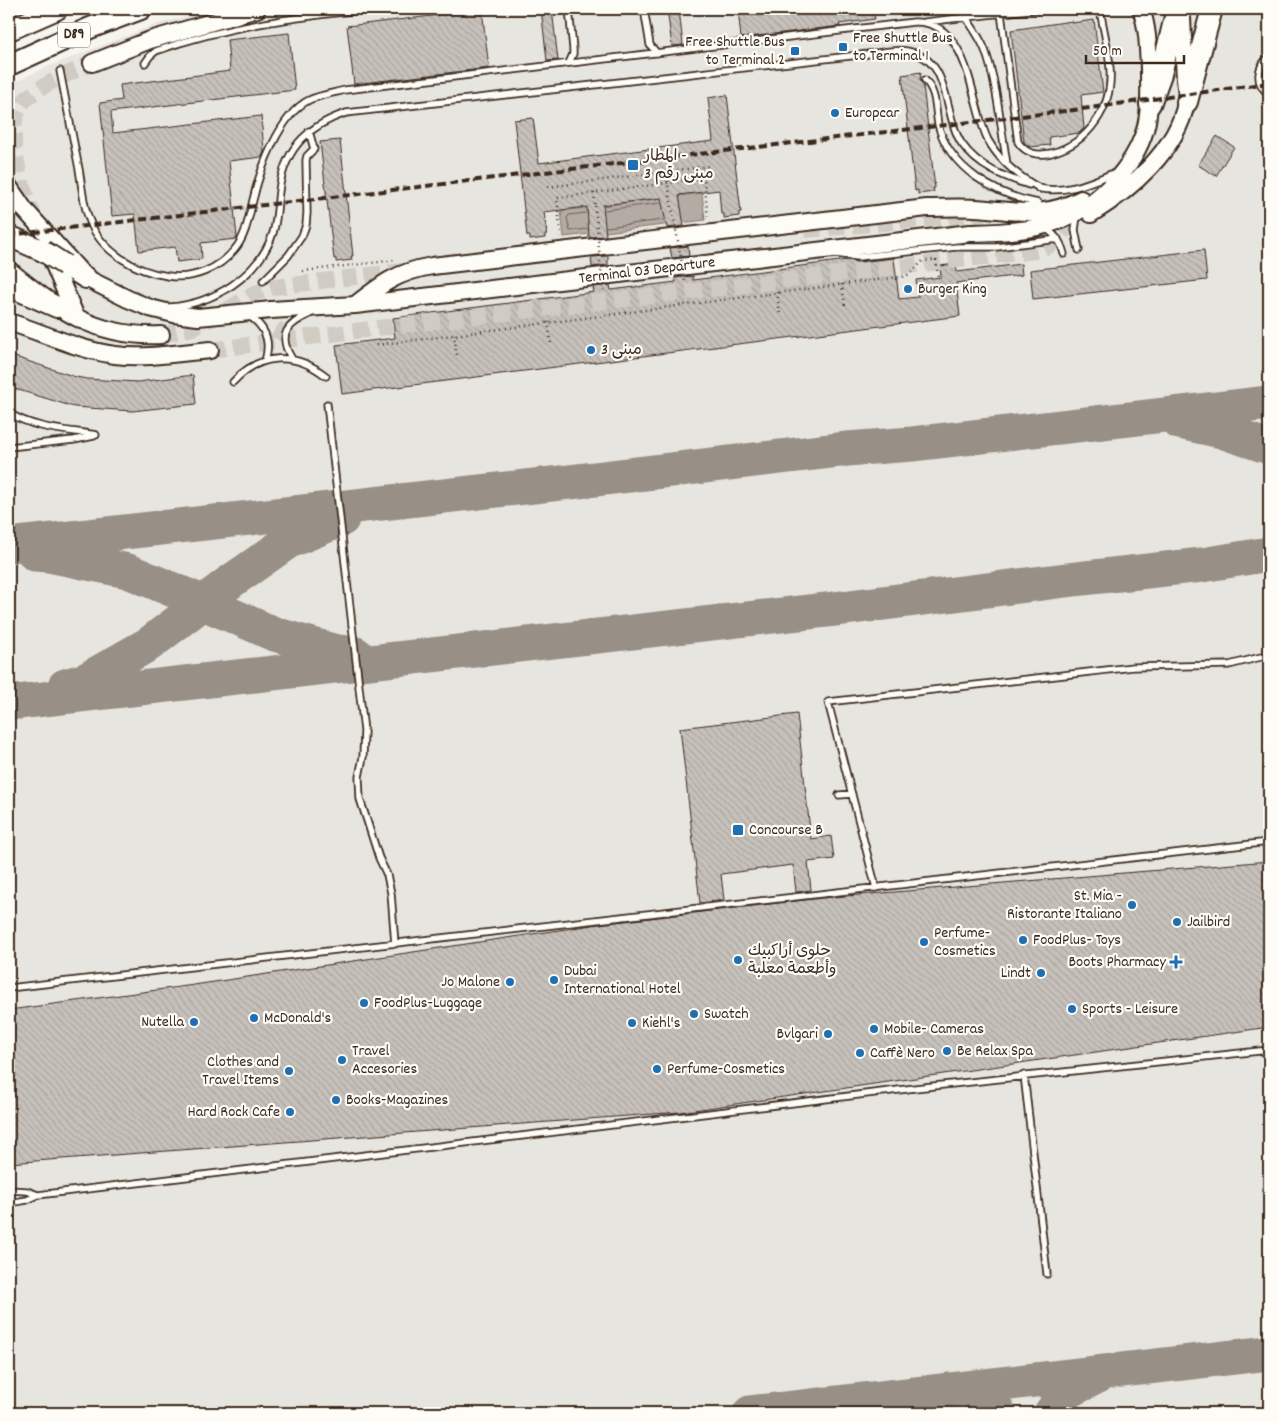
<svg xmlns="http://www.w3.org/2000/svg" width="1278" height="1422" viewBox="0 0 1278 1422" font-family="Dekko,'Playpen Sans Arabic',sans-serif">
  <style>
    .built { fill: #e7e5df }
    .water { fill: #b4aca4; stroke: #84786e }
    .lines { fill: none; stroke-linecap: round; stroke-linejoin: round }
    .shore { stroke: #6b5e54; stroke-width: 1 }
    .taxiway { stroke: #988f86; stroke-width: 35 }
    .building { fill: url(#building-back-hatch); stroke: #3b2a1e }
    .secondary-tunnel { stroke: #d0ccc4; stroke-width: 16; stroke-dasharray: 16 8; stroke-linecap: butt }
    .lane-casing { stroke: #3b2a1e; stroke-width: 9 }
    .secondary-casing { stroke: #3b2a1e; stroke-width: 20 }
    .highway-casing { stroke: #3b2a1e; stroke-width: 24 }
    .path { stroke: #3b2a1e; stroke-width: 2.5; stroke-dasharray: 1 4; stroke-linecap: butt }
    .lane { stroke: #fdfcf7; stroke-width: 5.5 }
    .secondary { stroke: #fdfcf7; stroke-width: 16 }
    .highway { stroke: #fdfcf7; stroke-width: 20 }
    .rail { stroke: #3b2a1e; stroke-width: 4; stroke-dasharray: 8 4; stroke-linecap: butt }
    .highway-bridge-casing { stroke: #3b2a1e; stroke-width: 24; stroke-linecap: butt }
    .path-bridge { stroke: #3b2a1e; stroke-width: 2.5; stroke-dasharray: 1 4; stroke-linecap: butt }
    .highway-bridge { stroke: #fdfcf7; stroke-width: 20 }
    .poi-dot { fill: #1f6fb2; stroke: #fdfcf7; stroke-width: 2 }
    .labels { text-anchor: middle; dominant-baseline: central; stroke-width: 4.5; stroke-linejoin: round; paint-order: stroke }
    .shield { fill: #fdfcf7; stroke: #75695f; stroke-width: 1 }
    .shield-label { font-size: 15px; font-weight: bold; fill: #3b2a1e }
    .poi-label { font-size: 16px; fill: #3b2a1e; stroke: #fdfcf7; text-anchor: start }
    .street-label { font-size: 16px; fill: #3b2a1e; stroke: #fdfcf7 }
  </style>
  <defs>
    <pattern id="building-back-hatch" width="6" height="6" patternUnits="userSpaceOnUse" patternTransform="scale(1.25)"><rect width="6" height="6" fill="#c7c1bb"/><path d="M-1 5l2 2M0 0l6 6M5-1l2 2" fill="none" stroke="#aca6a0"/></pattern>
  </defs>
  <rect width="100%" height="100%" fill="#f5f4ee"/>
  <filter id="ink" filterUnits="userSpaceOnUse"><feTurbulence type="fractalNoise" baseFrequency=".02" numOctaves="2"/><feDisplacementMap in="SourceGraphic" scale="10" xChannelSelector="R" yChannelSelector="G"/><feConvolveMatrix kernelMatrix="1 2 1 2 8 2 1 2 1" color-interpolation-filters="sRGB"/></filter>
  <g filter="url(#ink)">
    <path class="built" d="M216 9H1269V1413H9V85L42 69 157 24Z"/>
    <path class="water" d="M702 193 705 220 564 237 561 211Z"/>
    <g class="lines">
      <path class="shore" d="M605 210 661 203
        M586 213 569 215 567 218 570 231 587 229
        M606 227 664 220"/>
      <path class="taxiway" d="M1179 422 1221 431 1269 447
        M9 545 587 480 847 449 912 444 1269 403
        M35 554 49 555 128 571 190 597 274 634 338 652 356 654
        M65 686 86 680 149 644 230 582 289 541 342 519
        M9 703 835 609 1066 580 1202 565 1269 554
        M969 1388 999 1413
        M750 1413 1269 1353
        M1051 1413 1068 1391 1098 1376"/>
    </g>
    <path class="building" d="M541 9H552L558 60 547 61Z
      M667 9H679L683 45 672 46Z
      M738 9H873L875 19 839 24 840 26 741 38Z
      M482 10 489 68 354 84 347 26Z
      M1094 20 1103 92 1081 95 1084 128 1079 133 1049 137 1050 145 1030 147 1024 142 1011 30 1072 21V23Z
      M289 33 295 90 111 112 113 133 261 116 264 151 262 157 229 161 237 237 236 239 201 243 202 259 177 262 175 247 139 251 135 214 112 216 100 103 122 100 120 85 230 71 227 40Z
      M921 72 920 80 923 85 935 188H933L934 192 918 194V190L915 191 902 75Z
      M727 95 741 212H739V216L724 218V214H721L719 190 679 195 684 226 667 228 661 198 603 205 606 236 589 237 587 207 544 212 547 234H545V238L530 240V236H527L514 120 533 118 539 163 713 141 708 98Z
      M1217 136 1234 147 1216 176 1198 165Z
      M340 140 353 256H351L352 260 336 262V258L334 259 320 142Z
      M688 246 689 256 672 258 670 248Z
      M1204 250 1207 280 1033 299 1030 270Z
      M608 256V265L592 267 591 257Z
      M894 258 899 299 918 297 916 280 941 277 940 266 956 264 957 272 1021 264 1022 275 956 283 960 316 342 394 336 345 395 338 393 318 594 292 593 287 610 285 611 290 676 282 675 278 693 276V280L847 260 858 262Z
      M9 355 76 377 87 379 138 382 193 375 196 404 132 411 74 407 9 387Z
      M797 714 811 839 831 836 834 859 808 862 811 890 796 892 793 865 721 874 724 900 700 903 680 728Z
      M1269 861V1027L680 1112 9 1163V1010L194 985 599 924 822 898Z"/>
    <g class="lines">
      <path class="secondary-tunnel" d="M35 219C23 190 0 127 25 100 40 85 72 72 92 63
        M805 230 984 214
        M161 335 193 328 219 315 255 293 275 287 410 270
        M278 340C286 324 299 312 317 309
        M210 350 378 328 1035 251C1051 247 1060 239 1067 225"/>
      <defs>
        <path id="lane" d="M569 9 573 49V54L569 63
          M644 9 650 45 657 53
          M1001 13 1018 142C1026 154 1037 156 1051 153 1089 143 1113 107 1110 69 1109 49 1103 29 1100 9
          M965 16C972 27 980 37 985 50 997 82 1001 129 1007 164
          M925 22 1037 9
          M1269 57C1256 68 1255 84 1269 94
          M145 63 150 56 156 51C225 26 297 17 369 9
          M60 71C66 102 72 133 78 164 82 182 82 202 89 219 100 251 136 272 168 276 193 280 219 269 235 249 246 236 249 216 253 200 260 170 279 115 309 100 320 95 334 93 345 90L914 22C971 20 970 104 988 140 1000 162 1019 177 1041 189
          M925 80C937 93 935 108 938 124 949 169 996 195 1038 203
          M1038 188C1064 194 1087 184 1111 174
          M1077 216 1075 230 1079 250
          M1045 228C1056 235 1061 242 1064 254
          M836 254 858 257 957 247H997L1058 239
          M263 281 288 256 302 236 306 225 307 213 306 160 307 156 314 149 309 131
          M170 307C213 304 259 276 273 233 278 217 277 201 280 184 287 146 310 125 346 113L868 54C880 53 895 49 907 51 953 59 942 114 962 144 978 167 1004 177 1029 185
          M249 316C266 327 271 342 265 361
          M292 359C277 335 287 324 310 314
          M233 382C260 352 296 352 326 376
          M327 404 364 731 363 757 359 777 360 799 379 858 387 875 391 893 395 944
          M9 413C34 429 67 430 96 435
          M9 447 74 440 94 436
          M839 795 852 794
          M876 888 828 702 1133 667 1229 665 1269 655
          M9 988 1269 842
          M1024 1075 1047 1274
          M9 1190 27 1191 38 1195
          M9 1203 27 1200 38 1195 915 1088 1269 1050"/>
        <path id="secondary" d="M92 63 150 40 257 9
          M9 187 24 209 86 278 128 299 150 308 174 314 198 317 271 310 355 305 970 233C997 232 1026 232 1052 223 1091 211 1129 174 1143 136 1151 115 1149 91 1149 69 1148 48 1148 28 1141 9
          M1091 214C1130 190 1177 150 1186 103 1188 96 1186 87 1185 80 1184 59 1183 39 1182 18
          M49 253 76 317
          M9 270C57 309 95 338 161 335
          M355 305C382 284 397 272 432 266L927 208C942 208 958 207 974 208 1016 210 1040 220 1081 199
          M9 322C44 333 78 350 115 355 146 359 178 353 210 350"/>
        <path id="highway" d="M9 30 57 9
          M9 65 90 28 141 9
          M1187 102 1212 9
          M1150 104 1161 74 1177 9
          M9 236 43 251
          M65 265 86 278
          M9 286 57 307"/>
      </defs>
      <use href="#lane" class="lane-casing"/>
      <use href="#secondary" class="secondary-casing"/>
      <use href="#highway" class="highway-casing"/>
      <path class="path" d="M666 171 670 196
        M548 187 709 166
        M594 193 595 206
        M561 237 557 198 704 178 708 220
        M936 260 938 277
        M303 271 396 260
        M842 284 845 306
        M777 292 780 314
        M548 322 551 344
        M454 334 457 356
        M377 345 907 276 923 261 933 260"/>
      <use href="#lane" class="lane"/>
      <use href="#secondary" class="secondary"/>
      <use href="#highway" class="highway"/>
      <path class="rail" d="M9 235 1082 109 1269 83"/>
      <defs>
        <path id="highway-bridge" d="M43 251 65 265"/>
      </defs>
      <use href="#highway-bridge" class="highway-bridge-casing"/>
      <path class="path-bridge" d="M670 196 685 281
        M595 206 603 291"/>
      <use href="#highway-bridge" class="highway-bridge"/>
    </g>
  </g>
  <g class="poi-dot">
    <rect x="838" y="42" width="10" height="10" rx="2.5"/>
    <rect x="790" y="46" width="10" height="10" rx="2.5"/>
    <circle cx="835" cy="113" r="5"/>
    <rect x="627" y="159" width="12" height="12" rx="2.5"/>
    <circle cx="908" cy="289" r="5"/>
    <circle cx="591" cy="350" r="5"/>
    <rect x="732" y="824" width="12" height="12" rx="2.5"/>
    <circle cx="1132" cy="905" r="5"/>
    <circle cx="1177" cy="922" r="5"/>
    <circle cx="1023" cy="940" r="5"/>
    <circle cx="924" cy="942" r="5"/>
    <circle cx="738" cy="960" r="5"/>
    <path d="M1173.5 954.5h5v5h5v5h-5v5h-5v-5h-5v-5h5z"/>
    <circle cx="1041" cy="973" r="5"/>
    <circle cx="554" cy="980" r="5"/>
    <circle cx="510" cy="982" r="5"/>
    <circle cx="364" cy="1003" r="5"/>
    <circle cx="1072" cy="1009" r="5"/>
    <circle cx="694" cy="1014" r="5"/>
    <circle cx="254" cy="1018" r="5"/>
    <circle cx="194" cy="1022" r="5"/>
    <circle cx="632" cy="1023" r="5"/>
    <circle cx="874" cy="1029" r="5"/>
    <circle cx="828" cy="1034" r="5"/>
    <circle cx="947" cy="1051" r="5"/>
    <circle cx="860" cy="1053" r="5"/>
    <circle cx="342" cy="1060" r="5"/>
    <circle cx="657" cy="1069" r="5"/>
    <circle cx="289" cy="1071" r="5"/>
    <circle cx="336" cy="1100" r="5"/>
    <circle cx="290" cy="1112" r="5"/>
  </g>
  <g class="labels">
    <rect class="shield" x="58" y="22.5" width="32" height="25" rx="4"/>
    <g class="shield-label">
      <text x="74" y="35">D89</text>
    </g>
    <g class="poi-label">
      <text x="853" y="38">Free Shuttle Bus<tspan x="853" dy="18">to Terminal 1</tspan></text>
      <text x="785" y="42" text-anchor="end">Free Shuttle Bus<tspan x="785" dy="18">to Terminal 2</tspan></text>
      <text x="845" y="113">Europcar</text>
      <text x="644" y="156">المطار -<tspan x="644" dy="18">مبنى رقم 3</tspan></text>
      <text x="918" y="289">Burger King</text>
      <text x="601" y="350">مبنى 3</text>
      <text x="749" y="830">Concourse B</text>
      <text x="1122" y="896" text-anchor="end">St. Mia -<tspan x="1122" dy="18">Ristorante Italiano</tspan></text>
      <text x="1187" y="922">Jailbird</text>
      <text x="934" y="933">Perfume-<tspan x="934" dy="18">Cosmetics</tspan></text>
      <text x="1033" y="940">FoodPlus- Toys</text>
      <text x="748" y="951">حلوى أراكبيك<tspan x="748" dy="18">وأطعمة معلبة</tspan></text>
      <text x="1166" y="962" text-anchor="end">Boots Pharmacy</text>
      <text x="564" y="971">Dubai<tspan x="564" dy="18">International Hotel</tspan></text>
      <text x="1031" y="973" text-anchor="end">Lindt</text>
      <text x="500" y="982" text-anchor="end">Jo Malone</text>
      <text x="374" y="1003">FoodPlus-Luggage</text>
      <text x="1082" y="1009">Sports - Leisure</text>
      <text x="704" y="1014">Swatch</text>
      <text x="264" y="1018">McDonald's</text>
      <text x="184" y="1022" text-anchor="end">Nutella</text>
      <text x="642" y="1023">Kiehl's</text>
      <text x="884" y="1029">Mobile- Cameras</text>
      <text x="818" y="1034" text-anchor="end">Bvlgari</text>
      <text x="352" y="1051">Travel<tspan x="352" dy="18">Accesories</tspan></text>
      <text x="957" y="1051">Be Relax Spa</text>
      <text x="870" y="1053">Caffè Nero</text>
      <text x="279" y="1062" text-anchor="end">Clothes and<tspan x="279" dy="18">Travel Items</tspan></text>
      <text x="667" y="1069">Perfume-Cosmetics</text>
      <text x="346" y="1100">Books-Magazines</text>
      <text x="280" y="1112" text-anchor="end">Hard Rock Cafe</text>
    </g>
    <g class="street-label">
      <text transform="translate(647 271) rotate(-7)">Terminal 03 Departure</text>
    </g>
  </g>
  <rect width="1278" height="1422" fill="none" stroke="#fdfcf7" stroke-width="30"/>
  <rect x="15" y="15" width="1248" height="1392" fill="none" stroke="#3b2a1e" stroke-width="2" filter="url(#ink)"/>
  <path d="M1086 55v8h98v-8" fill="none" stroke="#3b2a1e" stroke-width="2.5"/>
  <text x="1093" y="55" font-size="15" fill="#3b2a1e" stroke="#fdfcf7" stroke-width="4" paint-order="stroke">50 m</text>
</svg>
